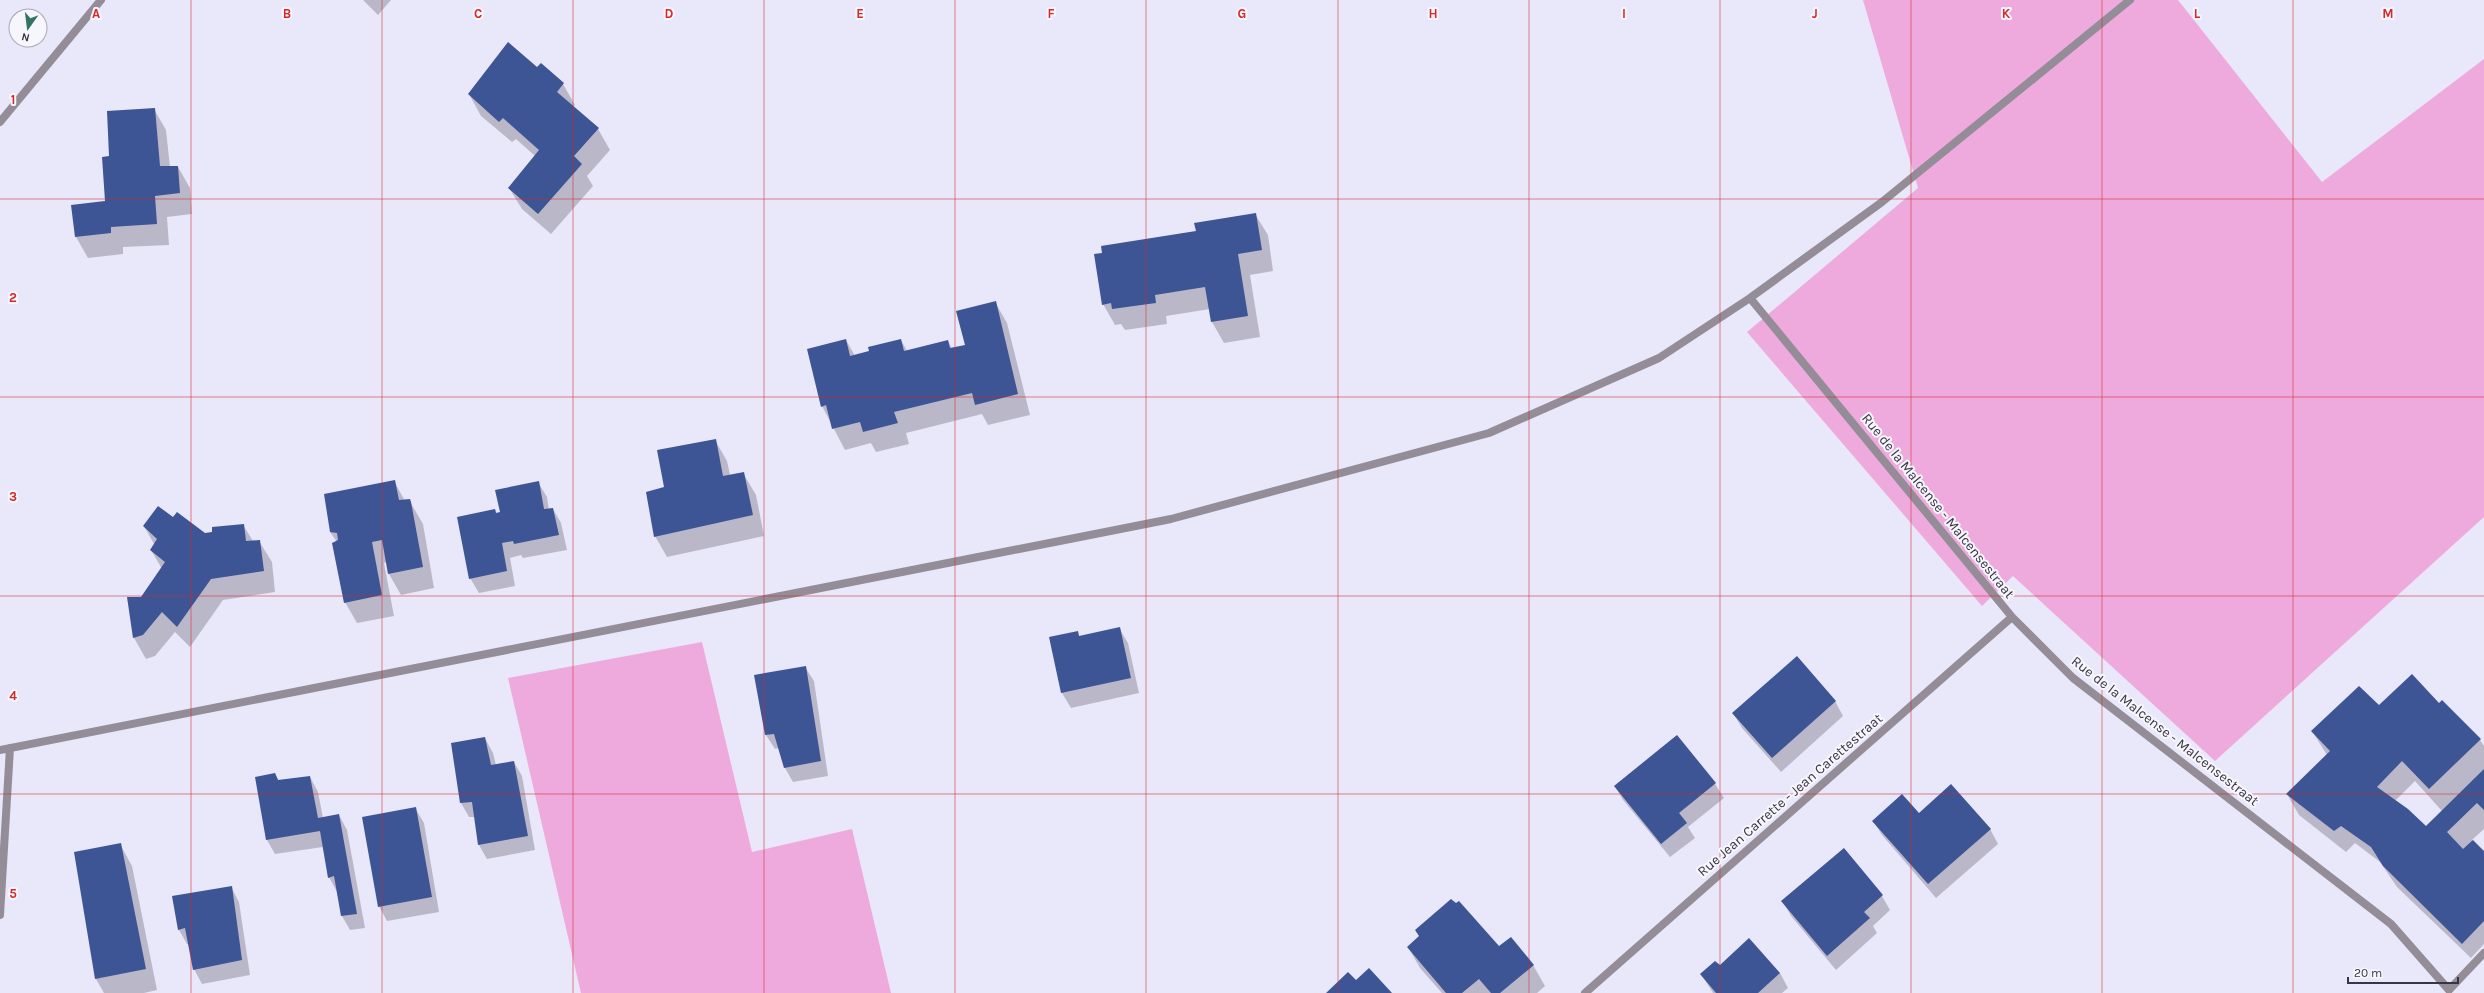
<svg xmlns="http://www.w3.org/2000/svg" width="2484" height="993" viewBox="0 0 2484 993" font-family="Karla,sans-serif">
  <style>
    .green { fill: #efaadd }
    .shadow { fill: #0003; fill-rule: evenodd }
    .building { fill: #3d5495 }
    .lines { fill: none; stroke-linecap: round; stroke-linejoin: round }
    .street { stroke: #948d98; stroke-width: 8 }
    .grid { fill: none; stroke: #d62828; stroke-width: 1; stroke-opacity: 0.55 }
    .labels { text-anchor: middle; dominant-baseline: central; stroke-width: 4; stroke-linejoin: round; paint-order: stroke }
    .street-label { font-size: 14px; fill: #363541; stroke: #f7f6fd }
    .grid-label { font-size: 13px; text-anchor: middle; font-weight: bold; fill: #d62828; stroke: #f7f6fd; stroke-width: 4; stroke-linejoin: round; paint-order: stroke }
  </style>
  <rect width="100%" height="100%" fill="#e9e7fa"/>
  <path class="green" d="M1863 0H2178L2322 182 2484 59V517L2215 761 2013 576 1982 606 1747 332 1918 188Z
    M702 642 752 852 852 829 891 993H581L508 678Z"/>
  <path class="shadow" d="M363 0H391L378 15Z
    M537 68 563 84 575 105 573 107 598 129 610 150 587 176 593 186 551 234 522 209 509 188 535 156 516 139 512 142 481 116 469 94Z
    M154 109 166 130 170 167H178L190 188 192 214 167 217 169 245 123 247V254L88 258 76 237 106 202 110 157Z
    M1255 214 1268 235 1273 271 1250 275 1260 337 1224 343 1212 322 1210 309 1166 316 1167 324 1125 330 1121 324 1115 325 1103 304 1197 232Z
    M995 302 1007 323 1030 415 988 425 982 414 906 433 909 444 876 452 871 443 845 450 822 406 846 340 855 356 901 340 907 351 948 341 952 349 966 346Z
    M715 440 727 461 730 475 743 473 756 495 764 536 667 557 655 536Z
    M394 481 405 501 409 500 423 524 434 588 401 595 389 574 387 562 384 563 394 616 357 623 345 602 337 542 330 532Z
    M538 482 547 497 549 510 553 509 561 523 567 550 523 558 521 555 510 558 515 586 479 593 470 578 495 510 497 514 501 513Z
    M173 518 205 534 243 525 253 541H259L272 562 275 592 223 600 190 647 175 632 155 656 146 659 134 638 129 598H141L162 569 151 550 154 544 144 526Z
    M1119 628 1128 643 1139 693 1071 708 1062 693 1051 637 1077 632 1080 637Z
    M805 667 814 681 828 776 793 782 785 768 779 748 775 749 766 735Z
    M1835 701 1843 716 1781 772 1742 728 1733 713Z
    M2439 704 2480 740 2484 746V829L2472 840 2484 852V944L2471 958 2397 887 2380 862 2355 843 2346 852 2299 815 2287 794 2327 755 2312 731 2379 706ZM2415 781 2442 811 2425 827 2395 801Z
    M1676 736 1715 784 1724 798 1688 827 1695 838 1670 857 1623 800 1615 786Z
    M485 738 493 753 496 765 514 762 522 776 535 850 487 859 479 845 475 817H469L461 803Z
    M275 774 279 781 310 777 318 792 323 818 339 815 347 830 365 928 350 930 342 916 337 892 329 877 323 847 275 854 267 840 256 778Z
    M415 808 424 823 439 912 387 921 379 906Z
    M1919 814 1990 829 1998 844 1936 898 1882 835 1873 821Z
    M120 844 132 866 157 990 144 993H104L96 979 75 853Z
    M231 887 239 902 250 975 202 984 194 969 189 944H187L179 930 173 897Z
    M1882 896 1890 910 1873 926 1877 933 1836 970 1791 916 1783 902Z
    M1456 905 1499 948 1533 965 1545 986 1537 993H1442L1420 968 1408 947Z
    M1720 966 1780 973 1788 988 1782 993H1713L1701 974Z"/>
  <path class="building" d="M508 42 537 67 541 63 564 83 557 92 599 128 574 156 582 164 538 214 508 188 539 150 503 118 499 122 468 94Z
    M155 108 160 166H178L180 193 155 196 157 224 111 227V233L75 237 71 205 105 201 102 157 109 156 107 111Z
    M1256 213 1262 250 1238 254 1248 316 1211 322 1205 287 1155 295 1156 303 1112 309 1111 303 1102 305 1094 254 1102 253 1101 246 1196 231 1194 223Z
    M996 301 1018 394 975 405 972 393 894 412 898 423 863 432 860 422 832 429 826 405 821 407 807 349 846 339 850 356 869 351 868 347 901 339 904 351 948 340 950 348 965 345 956 311Z
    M716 439 723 476 744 472 753 515 654 537 646 492 664 487 657 450Z
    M395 480 399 500 410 499 411 502 423 567 388 574 382 540 372 542 382 595 344 603 332 543 338 540 337 533 330 532 324 494Z
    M539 481 544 509 553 508 559 535 514 544 513 541 502 543 507 571 469 579 457 517 495 509 496 513 500 512 495 490Z
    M158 506 173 517 177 512 205 533 212 532V527L244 524 246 541 260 540 264 571 211 579 177 627 162 612 143 635 133 638 127 597H141L165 562 150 550 157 539 143 526Z
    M1120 627 1131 678 1061 693 1049 637 1078 631 1079 636Z
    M1797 656 1836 701 1772 758 1732 713Z
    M806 666 821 761 784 768 774 734 765 735 754 675Z
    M2412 674 2439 703 2442 700 2481 739 2429 789 2402 761 2377 787 2408 809 2426 826 2484 769V810L2477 803 2447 832 2463 849 2473 840 2484 851V921L2462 944 2383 866 2371 847 2341 826 2334 831 2286 794 2330 751 2311 731 2359 686 2379 705Z
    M1677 735 1716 783 1679 813 1687 823 1661 844 1614 786Z
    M485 737 491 765 514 761 528 836 478 845 472 802 460 803 451 743Z
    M275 773 278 780 310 776 318 818 339 814 357 914 341 916 334 876 328 878 320 831 266 840 255 777Z
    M1951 784 1991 829 1928 884 1872 821 1902 794 1919 813Z
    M416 807 432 897 378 907 362 817Z
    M121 843 146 969 95 979 74 852Z
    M1844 848 1883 895 1864 912 1870 918 1827 956 1781 901Z
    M232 886 242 960 193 970 185 928 178 930 172 896Z
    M1451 899 1456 903 1459 901 1499 946 1511 937 1534 965 1500 993H1491L1479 979 1462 993H1446L1407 947 1419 936 1415 930Z
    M1749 938 1780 973 1758 993H1716L1700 974 1715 961 1720 965Z
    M1369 968 1392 993H1326L1348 972 1356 980Z"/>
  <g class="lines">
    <path class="street" d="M0 122 101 0
      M1750 298 2012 617 2073 678 2391 924 2449 990
      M0 750 1171 519 1489 433 1659 358 1750 298 1882 202 2130 0
      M0 915 10 748
      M2449 990 2484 953
      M1585 993 2012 617"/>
  </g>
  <path class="grid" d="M191 0V993M382 0V993M573 0V993M764 0V993M955 0V993M1146 0V993M1338 0V993M1529 0V993M1720 0V993M1911 0V993M2102 0V993M2293 0V993M0 199H2484M0 397H2484M0 596H2484M0 794H2484"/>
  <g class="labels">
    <g class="street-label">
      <text transform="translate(1938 506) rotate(51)">Rue de la Malcense - Malcensestraat</text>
      <text transform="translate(2165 731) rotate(38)">Rue de la Malcense - Malcensestraat</text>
      <text transform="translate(1790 795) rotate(-41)">Rue Jean Carrette - Jean Carettestraat</text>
    </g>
  </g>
  <g class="grid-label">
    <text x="96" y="18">A</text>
    <text x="287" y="18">B</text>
    <text x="478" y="18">C</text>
    <text x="669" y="18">D</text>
    <text x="860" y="18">E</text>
    <text x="1051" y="18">F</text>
    <text x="1242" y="18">G</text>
    <text x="1433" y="18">H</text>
    <text x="1624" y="18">I</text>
    <text x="1815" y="18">J</text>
    <text x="2006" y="18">K</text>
    <text x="2197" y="18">L</text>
    <text x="2388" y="18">M</text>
    <text x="13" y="104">1</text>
    <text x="13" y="302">2</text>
    <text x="13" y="501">3</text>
    <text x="13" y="700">4</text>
    <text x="13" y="898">5</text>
  </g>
  <g transform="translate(28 28) rotate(194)"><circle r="19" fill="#f7f6fd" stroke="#aaa9b2"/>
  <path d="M0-3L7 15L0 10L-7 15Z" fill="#337565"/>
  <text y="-6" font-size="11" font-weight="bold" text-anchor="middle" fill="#363541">N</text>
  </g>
  <path d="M2348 977v6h110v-6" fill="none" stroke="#363541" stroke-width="2"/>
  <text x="2354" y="977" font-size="12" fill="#363541" stroke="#f7f6fd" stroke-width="3" paint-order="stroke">20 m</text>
</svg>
